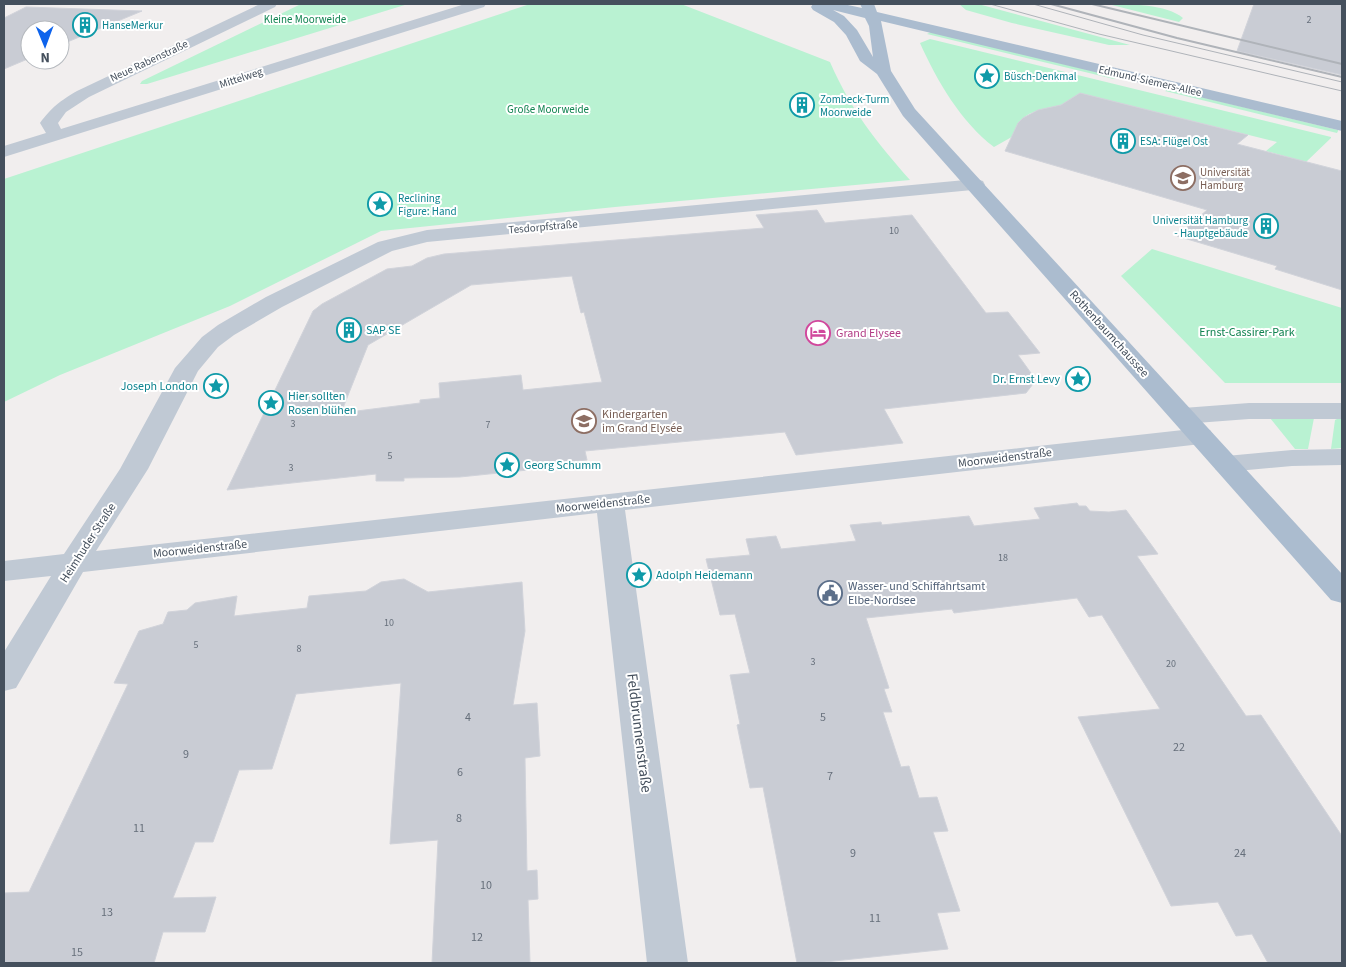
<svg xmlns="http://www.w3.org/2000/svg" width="1346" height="967" viewBox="0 0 1346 967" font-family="'Source Sans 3',sans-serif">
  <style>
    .green { fill: #b9f2d2 }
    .building { fill: #c9ccd4; stroke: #d1d3da; fill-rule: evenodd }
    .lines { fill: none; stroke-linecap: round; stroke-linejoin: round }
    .minor { fill: #c0c9d4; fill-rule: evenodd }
    .major { fill: #abbccf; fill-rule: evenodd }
    .tram { stroke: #afb3b9; stroke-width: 1 }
    .rail { stroke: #afb3b9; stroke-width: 2 }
    .labels { text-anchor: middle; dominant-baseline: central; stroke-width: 4; stroke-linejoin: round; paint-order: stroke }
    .number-label { font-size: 10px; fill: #666f7b }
    .far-park-label { font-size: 11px; fill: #108350; stroke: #fff }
    .far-culture-label { font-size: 11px; fill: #0d838f; stroke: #fff; text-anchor: start }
    .far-street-label { font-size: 11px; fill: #45505d; stroke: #fff }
    .far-education-label { font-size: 11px; fill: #785e54; stroke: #fff; text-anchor: start }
    .culture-label { font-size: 12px; fill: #0d838f; stroke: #fff; text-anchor: start }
    .park-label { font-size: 12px; fill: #108350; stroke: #fff }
    .hotel-label { font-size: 12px; fill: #b23c85; stroke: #fff; text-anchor: start }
    .street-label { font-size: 12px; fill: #45505d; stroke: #fff }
    .education-label { font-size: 12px; fill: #785e54; stroke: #fff; text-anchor: start }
    .service-label { font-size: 12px; fill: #4e5e75; stroke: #fff; text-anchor: start }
    .near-number-label { font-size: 12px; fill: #666f7b }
    .near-street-label { font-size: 15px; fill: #45505d; stroke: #fff }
  </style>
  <rect width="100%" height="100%" fill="#f1eeee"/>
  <path class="green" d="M301 4H408L147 84H140L142 81Z
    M530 4H681L830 62C852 112 875 140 910 180L615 207 381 231 230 306 60 375 4 402V179Z
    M959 4H978L1130 45H1109L1012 23 966 10Z
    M1108 4C1129 4 1167 4 1183 18L1179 22Z
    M931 32 1118 77 1114 79 927 34Z
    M930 39 1331 137V138L1306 162 1266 151 1277 142 1080 93 1061 105 1038 110 1029 114 1023 118 1017 134 994 147C961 122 937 81 920 43Z
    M1168 89 1338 130V131L1337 133 1165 91Z
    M1152 249 1342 308V383H1225L1121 276Z
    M1270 418H1314L1308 449H1295Z
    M1339 418H1342V448L1331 449 1335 420Z"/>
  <path class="building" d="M1254 4H1342V75L1237 51Z
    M26 7 142 11 60 45V30H30V58L4 69V18Z
    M1080 93 1248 135 1237 144 1342 171V290L1275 269 1277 266 1177 236 1207 210 1005 151 1018 123 1023 118 1038 110 1061 105Z
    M817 210 825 223 912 215 986 313 1008 312 1040 353 1018 355 1036 380 1026 393 884 409 903 443 796 455 785 432 585 451 587 460 528 466V470L460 477 404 478V481H376V474L227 490 313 311 322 304 387 269 412 266 427 258 444 254 764 228 756 215ZM572 276 581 313 584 312 602 382 523 390 521 375 439 383 440 398 420 400V403L341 413 368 345 471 285Z
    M1077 503 1079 506H1086L1090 511 1109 512 1126 510 1158 554 1137 556 1246 716 1261 715 1342 836V963H1268L1252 934 1236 936 1218 902 1171 906 1078 717 1160 709 1102 615 1089 617 1077 598 954 613 952 609 866 618 889 688 884 689 892 712H883L901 767 909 766 919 798 937 797 948 831 933 832 960 911 937 913 948 949 815 963H797L763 787 750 788 737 725 740 724 730 675 750 673 735 614 720 615 706 559 750 555 746 539 776 536 781 549 856 541 850 525 881 522 882 525 969 516 974 526 1040 519 1034 508Z
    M404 579 428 592 522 582 525 631 513 705 537 703 540 756 525 758 527 871 537 870 538 899 528 900 530 963H432L438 840 390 844 401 683 296 694 272 769 239 770 213 842H195L173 898 216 897 205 932H163L154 963H4V893L29 892 128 684 114 683 139 631 163 624 168 612 187 610 195 603 237 596 234 616 307 608 309 596 366 591 381 582Z"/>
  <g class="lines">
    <path class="minor" d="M260 4H277L275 7 89 97 66 112 58 123 61 129 465 4H486L484 7 4 157V146L46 133 40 123C52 107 60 101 77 91Z
      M976 179 983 181 985 185 983 189 427 242 392 251 282 307 234 335 218 347 198 371 148 469 96 551 1201 428 1210 430 1214 436 1210 442 1201 444 625 510 688 963H647L597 513 83 572 16 688 4 691V652L51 576 4 581V561L64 554 120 469 175 368 202 337 218 325 266 297 378 242 427 230Z
      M1249 403H1342V419H1249L1183 424 1174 421 1170 416 1174 411 1183 408Z
      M1342 449V465L1292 466 1226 472 1216 470 1213 464 1216 458 1226 456 1292 450Z"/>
    <path class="major" d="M813 4H843L862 8 860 4H874L877 12 1342 121V131L881 21 891 71 915 109 1342 574V603L1331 600 903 116 877 74 860 61 846 35 834 22 813 10 811 7ZM833 10 865 18 869 26 873 57 857 30 844 16Z"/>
    <path class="tram" d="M990 4 1099 34 1342 91
      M1033 4 1143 35 1342 82"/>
    <path class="rail" d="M1051 4 1177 38 1342 77
      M1092 4 1342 64"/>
  </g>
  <defs>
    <symbol id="building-ring" viewBox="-11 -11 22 22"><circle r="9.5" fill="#fff" stroke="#0f9aa8" stroke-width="1.5"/><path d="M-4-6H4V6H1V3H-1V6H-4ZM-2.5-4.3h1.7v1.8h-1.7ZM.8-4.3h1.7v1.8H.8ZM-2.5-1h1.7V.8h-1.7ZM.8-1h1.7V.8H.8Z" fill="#0f9aa8"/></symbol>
    <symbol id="sight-ring" viewBox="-11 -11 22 22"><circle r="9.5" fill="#fff" stroke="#0f9aa8" stroke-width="1.5"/><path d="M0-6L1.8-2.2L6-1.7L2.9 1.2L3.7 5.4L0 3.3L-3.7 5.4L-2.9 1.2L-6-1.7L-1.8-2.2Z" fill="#0f9aa8"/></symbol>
    <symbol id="university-ring" viewBox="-11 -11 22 22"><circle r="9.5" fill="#fff" stroke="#8d6e63" stroke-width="1.5"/><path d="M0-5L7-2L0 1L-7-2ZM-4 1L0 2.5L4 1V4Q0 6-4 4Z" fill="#8d6e63"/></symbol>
    <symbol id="hotel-ring" viewBox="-11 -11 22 22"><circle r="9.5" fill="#fff" stroke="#d1479c" stroke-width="1.5"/><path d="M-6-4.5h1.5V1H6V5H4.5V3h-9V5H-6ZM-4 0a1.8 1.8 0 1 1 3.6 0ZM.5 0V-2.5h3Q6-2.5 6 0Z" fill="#d1479c"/></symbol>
    <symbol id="school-ring" viewBox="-11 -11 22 22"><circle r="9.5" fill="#fff" stroke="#8d6e63" stroke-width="1.5"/><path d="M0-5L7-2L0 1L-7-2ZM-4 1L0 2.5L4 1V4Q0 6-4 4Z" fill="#8d6e63"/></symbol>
    <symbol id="civic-ring" viewBox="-11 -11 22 22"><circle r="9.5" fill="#fff" stroke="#5c6f8a" stroke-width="1.5"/><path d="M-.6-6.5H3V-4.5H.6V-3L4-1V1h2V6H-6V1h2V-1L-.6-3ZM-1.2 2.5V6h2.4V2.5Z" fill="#5c6f8a"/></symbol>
  </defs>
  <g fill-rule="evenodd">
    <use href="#building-ring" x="71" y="11" width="28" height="28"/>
    <use href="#sight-ring" x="973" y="62" width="28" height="28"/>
    <use href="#building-ring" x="788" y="91" width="28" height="28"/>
    <use href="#building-ring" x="1109" y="127" width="28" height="28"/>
    <use href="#university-ring" x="1169" y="164" width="28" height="28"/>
    <use href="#sight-ring" x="366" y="190" width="28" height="28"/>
    <use href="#building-ring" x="1252" y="212" width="28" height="28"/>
    <use href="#building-ring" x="335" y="316" width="28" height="28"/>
    <use href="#hotel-ring" x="804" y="319" width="28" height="28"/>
    <use href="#sight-ring" x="1064" y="365" width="28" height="28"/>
    <use href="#sight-ring" x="202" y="372" width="28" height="28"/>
    <use href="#sight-ring" x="257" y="389" width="28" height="28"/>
    <use href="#school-ring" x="570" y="407" width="28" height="28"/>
    <use href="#sight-ring" x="493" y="451" width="28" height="28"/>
    <use href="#sight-ring" x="625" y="561" width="28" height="28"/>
    <use href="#civic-ring" x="816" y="579" width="28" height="28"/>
  </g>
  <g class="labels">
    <g class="number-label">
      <text x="1309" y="20">2</text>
      <text x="894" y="231">10</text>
      <text x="293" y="424">3</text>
      <text x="488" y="425">7</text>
      <text x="390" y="456">5</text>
      <text x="291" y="468">3</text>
      <text x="1003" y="558">18</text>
      <text x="389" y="623">10</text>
      <text x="196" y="645">5</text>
      <text x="299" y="649">8</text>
      <text x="813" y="662">3</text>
      <text x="1171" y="664">20</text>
    </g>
    <g class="far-park-label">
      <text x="305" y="19">Kleine Moorweide</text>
      <text x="548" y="109">Große Moorweide</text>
    </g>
    <g class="far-culture-label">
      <text x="102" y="25">HanseMerkur</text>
      <text x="1004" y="76">Büsch-Denkmal</text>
      <text x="820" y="99">Zombeck-Turm<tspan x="820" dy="13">Moorweide</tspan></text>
      <text x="1140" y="141">ESA: Flügel Ost</text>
      <text x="398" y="198">Reclining<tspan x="398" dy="13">Figure: Hand</tspan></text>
      <text x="1248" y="220" text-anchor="end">Universität Hamburg<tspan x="1248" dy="13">- Hauptgebäude</tspan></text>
    </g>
    <g class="far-street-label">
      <text transform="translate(149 61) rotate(-25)">Neue Rabenstraße</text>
      <text transform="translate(241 78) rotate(-18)">Mittelweg</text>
      <text transform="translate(1150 81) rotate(13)">Edmund-Siemers-Allee</text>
      <text transform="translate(543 227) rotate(-5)">Tesdorpfstraße</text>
    </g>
    <g class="far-education-label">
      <text x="1200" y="172">Universität<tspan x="1200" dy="13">Hamburg</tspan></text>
    </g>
    <g class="culture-label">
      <text x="366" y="330">SAP SE</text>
      <text x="1060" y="379" text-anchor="end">Dr. Ernst Levy</text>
      <text x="198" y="386" text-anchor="end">Joseph London</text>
      <text x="288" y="396">Hier sollten<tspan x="288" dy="14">Rosen blühen</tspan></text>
      <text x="524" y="465">Georg Schumm</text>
      <text x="656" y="575">Adolph Heidemann</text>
    </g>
    <g class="park-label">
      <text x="1247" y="332">Ernst-Cassirer-Park</text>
    </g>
    <g class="hotel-label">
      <text x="836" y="333">Grand Elysee</text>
    </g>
    <g class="street-label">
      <text transform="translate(1109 334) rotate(48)">Rothenbaumchaussee</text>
      <text transform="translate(1005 458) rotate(-7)">Moorweidenstraße</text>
      <text transform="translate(603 504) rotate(-6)">Moorweidenstraße</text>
      <text transform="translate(88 543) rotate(-57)">Heimhuder Straße</text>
      <text transform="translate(200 549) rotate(-6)">Moorweidenstraße</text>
    </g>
    <g class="education-label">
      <text x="602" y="414">Kindergarten<tspan x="602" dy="14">im Grand Elysée</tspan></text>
    </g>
    <g class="service-label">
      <text x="848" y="586">Wasser- und Schiffahrtsamt<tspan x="848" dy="14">Elbe-Nordsee</tspan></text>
    </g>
    <g class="near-number-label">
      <text x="468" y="717">4</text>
      <text x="823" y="717">5</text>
      <text x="1179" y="747">22</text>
      <text x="186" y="754">9</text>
      <text x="460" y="772">6</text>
      <text x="830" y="776">7</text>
      <text x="459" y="818">8</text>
      <text x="139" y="828">11</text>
      <text x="853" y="853">9</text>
      <text x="1240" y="853">24</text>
      <text x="486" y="885">10</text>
      <text x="107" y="912">13</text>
      <text x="875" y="918">11</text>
      <text x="477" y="937">12</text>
      <text x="77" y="952">15</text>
    </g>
    <g class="near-street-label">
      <text transform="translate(639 733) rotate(83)">Feldbrunnenstraße</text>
    </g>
  </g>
  <rect width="1346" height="967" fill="none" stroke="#45505d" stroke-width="10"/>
  <g transform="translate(45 45) rotate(179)"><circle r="24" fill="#ffffff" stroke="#b5b9be"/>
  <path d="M0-4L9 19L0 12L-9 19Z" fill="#0d63ec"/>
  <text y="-8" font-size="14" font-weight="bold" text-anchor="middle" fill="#45505d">N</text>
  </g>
</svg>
